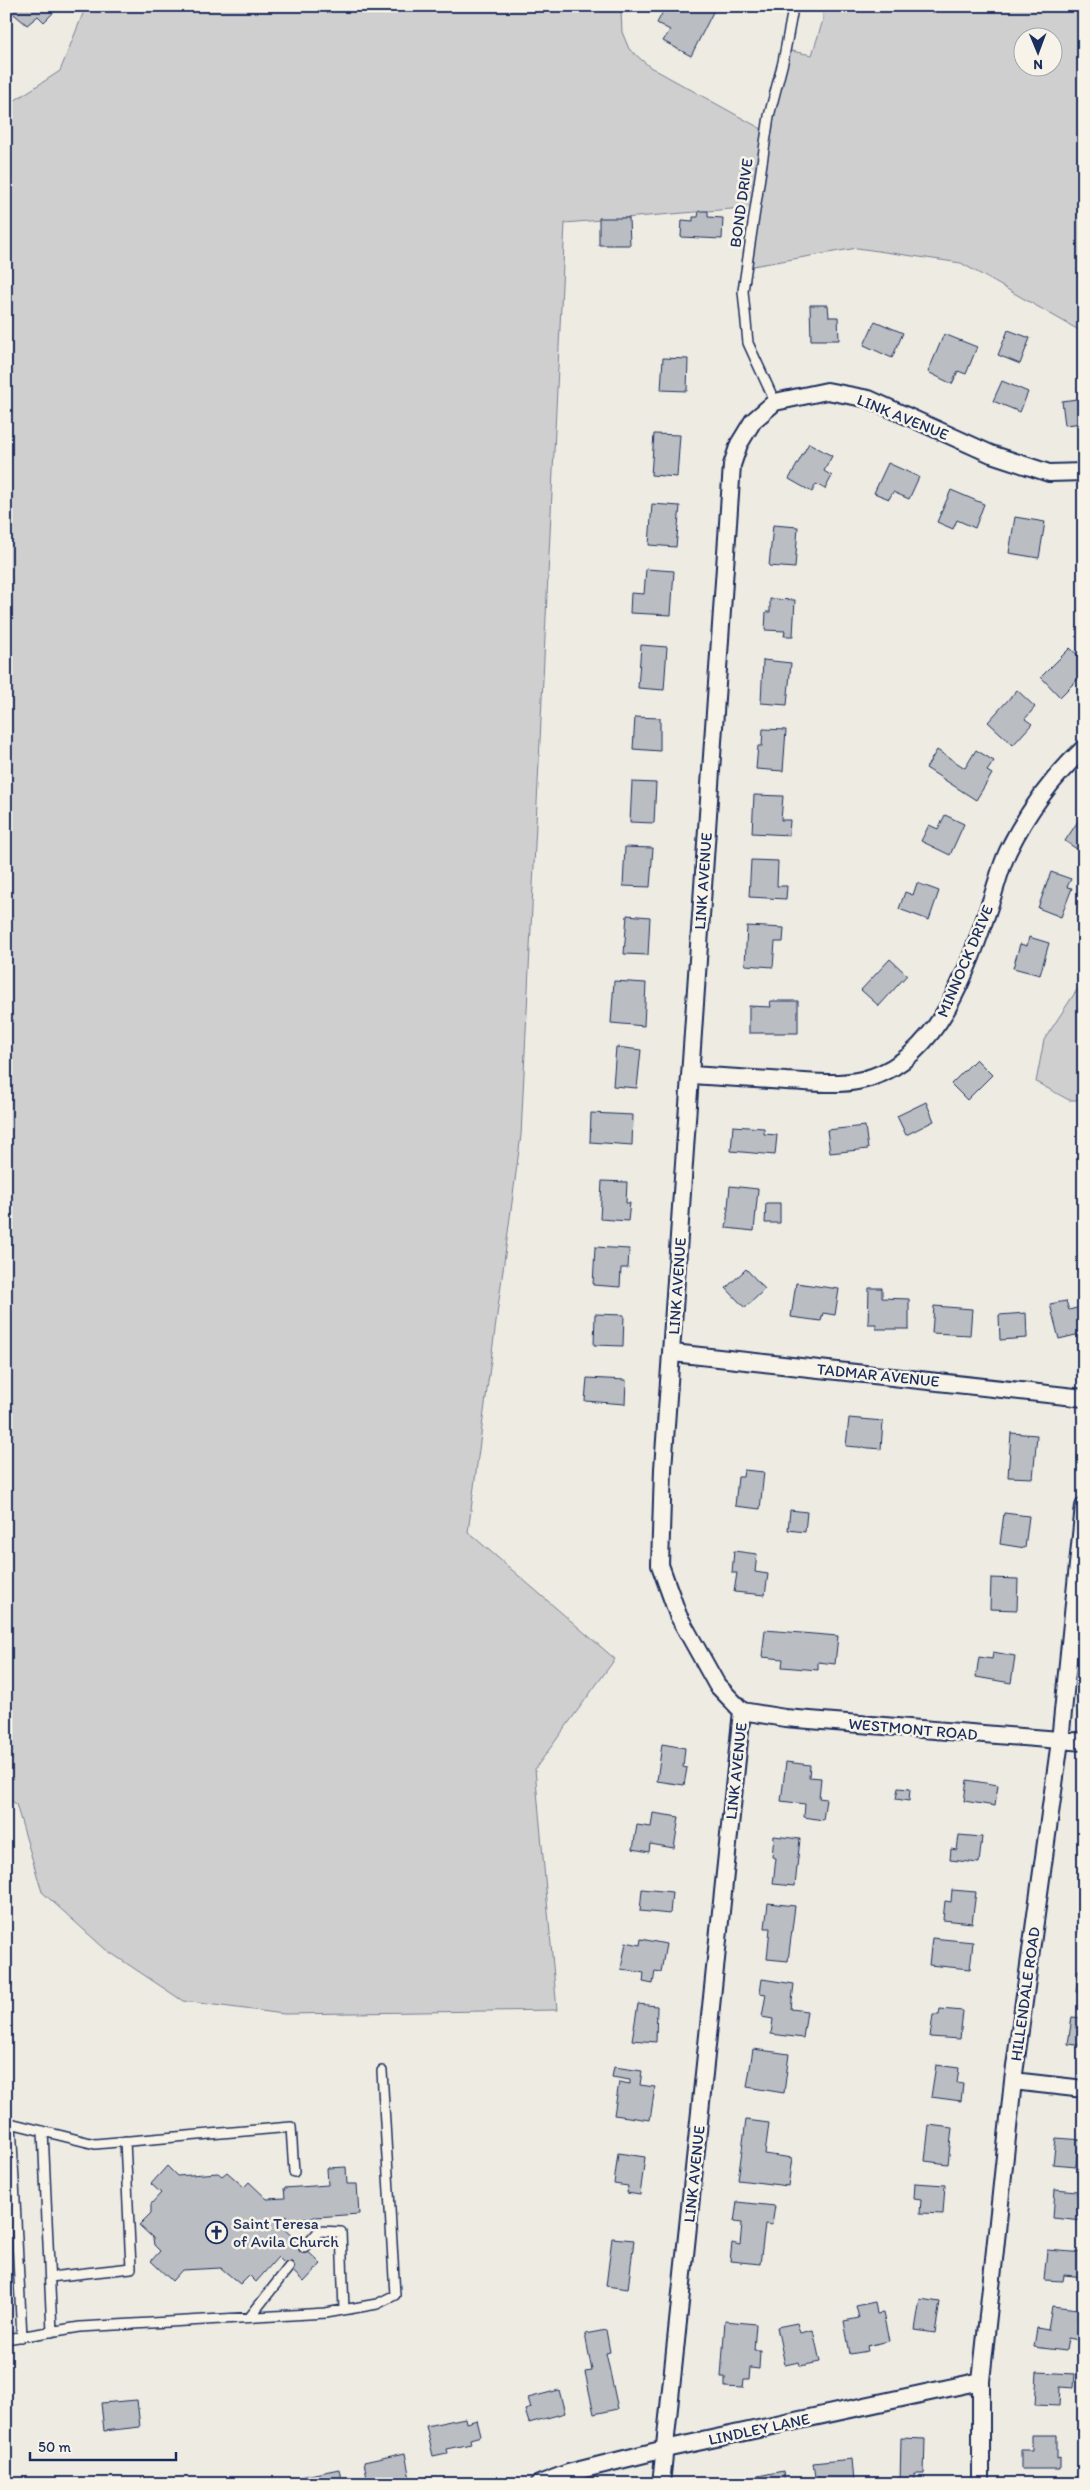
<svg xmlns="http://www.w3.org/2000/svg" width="1090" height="2490" viewBox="0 0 1090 2490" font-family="Itim,sans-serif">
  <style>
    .green { fill: #cfcfcf; stroke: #757f96; fill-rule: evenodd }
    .building { fill: #babdc2; stroke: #1b2f5e }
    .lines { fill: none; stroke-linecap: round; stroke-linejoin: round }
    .lane-casing { stroke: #1b2f5e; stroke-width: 12 }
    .street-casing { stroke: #1b2f5e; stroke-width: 20 }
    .lane { stroke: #f7f3e8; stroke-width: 9 }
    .street { stroke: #f7f3e8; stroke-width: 16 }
    .labels { text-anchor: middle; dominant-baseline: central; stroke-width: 5; stroke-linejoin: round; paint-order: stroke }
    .street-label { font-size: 16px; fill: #1b2f5e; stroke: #f7f3e8 }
    .poi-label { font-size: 16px; fill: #1b2f5e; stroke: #f7f3e8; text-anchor: start }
  </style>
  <rect width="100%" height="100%" fill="#eeebe2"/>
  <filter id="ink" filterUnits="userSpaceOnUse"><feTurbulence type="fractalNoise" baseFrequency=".02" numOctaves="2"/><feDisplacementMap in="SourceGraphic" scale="10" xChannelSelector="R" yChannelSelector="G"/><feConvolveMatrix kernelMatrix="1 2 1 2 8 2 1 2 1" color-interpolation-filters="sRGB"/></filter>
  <g filter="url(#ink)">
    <path class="green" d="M86 6H625L621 11 622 32 629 49 650 67 767 132 786 50 812 55 823 20V6H1084V333L961 263 857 248 747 267 755 207 565 223 521 1135 468 1532 615 1659 535 1769 557 2010 284 2014 183 2001 105 1949 42 1892 16 1804 6 1797V106L60 71ZM1022 38H1052V68H1022Z
      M1084 979V1100H1069L1036 1082 1044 1040Z"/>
    <path class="building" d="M13 6H56L58 8 44 22 38 16 27 25 9 10Z
      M666 6 679 11 682 6H716L691 56 663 41 670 30 657 23Z
      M699 211H708V217L723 218 722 239 681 237 682 220 693 221V217H698Z
      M599 218H629L630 245H599Z
      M810 305H828L829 317H838L839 340H811Z
      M875 321 903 333 892 358 864 345Z
      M1008 330 1030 338 1020 364 998 355Z
      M944 334 977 347 966 374 958 371 952 384 928 372Z
      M663 358 688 359 687 391 661 390Z
      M1002 381 1028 392 1020 412 993 401Z
      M1084 398V423L1065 425 1062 401Z
      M654 434 680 435 677 477 651 475Z
      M809 443 832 456 824 471 832 476 825 489 816 484 812 492 789 479Z
      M888 463 919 477 909 499 893 492 889 499 874 493Z
      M951 490 984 504 975 528 957 520 953 529 937 522Z
      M652 504 680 506 676 547 649 545Z
      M1015 517 1045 522 1039 558 1009 553Z
      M1084 523V550L1079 524Z
      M773 525 798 527 795 568 769 566Z
      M646 569 674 571 671 615 630 613 631 593 644 594Z
      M770 599 795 600 793 636H784L785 631 765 630 766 612H770Z
      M641 645 667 647 664 690 638 688Z
      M1070 648 1084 661V673L1060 697 1041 677Z
      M763 660 791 663 787 705 761 703Z
      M1017 690 1035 707 1025 719 1032 724 1013 745 988 722Z
      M635 717 660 718V751L633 749Z
      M763 729 786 730 783 771 756 769 758 746H762Z
      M937 750 965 768 976 750 994 761 987 771 992 774 976 800 926 768Z
      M632 782 656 783 654 823 630 822Z
      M754 795 783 796 781 820H790L789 835 752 833Z
      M1084 812V854L1065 841Z
      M945 815 964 824 950 855 921 841 929 825 938 829Z
      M625 847 653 848 650 887 623 886Z
      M751 860 778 861 777 886H787L786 899 749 897Z
      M1051 872 1071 879 1067 887 1072 888 1061 917 1038 908Z
      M917 883 939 891 929 920 899 909 905 892 913 895Z
      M627 915 650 917 648 955 624 954Z
      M747 926 784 928 783 942H775L773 967 745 965Z
      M1029 937 1049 943 1040 975 1013 968 1020 944 1027 946Z
      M890 959 907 975 879 1006 861 990Z
      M614 981 646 983 644 1026 611 1023Z
      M770 1001H798V1033H749V1006L771 1007Z
      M616 1047 641 1050 637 1088 613 1086Z
      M976 1059 992 1075 967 1100 951 1084Z
      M926 1102 934 1121 906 1135 897 1116Z
      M591 1113 633 1115 632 1145 590 1142Z
      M733 1126 764 1128V1134L777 1135 775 1155 731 1151Z
      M865 1126 868 1149 830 1153 827 1130Z
      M602 1181 627 1182 626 1203H630L628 1221 600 1219Z
      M730 1186 758 1189 754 1231 726 1228Z
      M766 1203H780V1223H765Z
      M595 1247 629 1249 628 1268H621L620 1287 593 1285Z
      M746 1269 765 1289 745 1308 726 1288Z
      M796 1283 839 1289 835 1315 823 1313 821 1321 791 1317Z
      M869 1288H882V1298L909 1299V1329H876V1324H868Z
      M1066 1301 1069 1310 1084 1306V1333L1059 1339 1050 1304Z
      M934 1306 972 1309 970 1335 932 1333Z
      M1026 1313 1027 1338 1000 1340 999 1315Z
      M595 1314 624 1315 623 1346 594 1345Z
      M587 1378 626 1380 625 1404 585 1401Z
      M849 1418 883 1421 881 1449 846 1446Z
      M1011 1433 1037 1435 1033 1478 1008 1477Z
      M744 1470 764 1472 760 1509 735 1506 738 1477H743Z
      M790 1510 807 1512 805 1532 788 1530Z
      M1004 1513 1029 1516 1025 1548 1000 1544Z
      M734 1551 757 1554 755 1572 768 1574 765 1595 734 1592 737 1573H732Z
      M991 1578 1018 1579 1017 1610 990 1609Z
      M765 1630 838 1636 835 1664 818 1662V1670L782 1667 783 1659 762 1657Z
      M993 1652 1015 1656 1011 1683 976 1677 979 1657 992 1659Z
      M662 1744 685 1748 683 1767 687 1768 684 1785 657 1781Z
      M786 1762 810 1765 809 1777 821 1778 819 1798 826 1799 823 1820 804 1817 805 1804 781 1801Z
      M967 1780 998 1785 995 1806 964 1801Z
      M898 1788 910 1789 909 1801 896 1799Z
      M653 1813 679 1817 674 1848 650 1844 649 1852 633 1849 637 1825 651 1827Z
      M959 1835 982 1837 979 1863 950 1860 951 1849 957 1850Z
      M774 1836 800 1839 795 1886 773 1884 776 1858 772 1857Z
      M642 1889 672 1892 670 1914 640 1911Z
      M952 1890 976 1892 972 1923 943 1920 945 1901 951 1902Z
      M768 1903 795 1906 788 1961 767 1959 770 1928H765Z
      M1081 1914 1084 1915V1933H1079Z
      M932 1938 973 1942 970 1969 929 1965Z
      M641 1939 666 1944 661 1972 655 1971 653 1984 643 1982 644 1973 621 1969 626 1942 640 1945Z
      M1082 1960H1084V1993L1076 1992 1078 1970H1082Z
      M762 1979 794 1984 791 2009 807 2011 803 2038 771 2034 773 2019 762 2017 766 1994 760 1993Z
      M638 2004 657 2006 656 2042 632 2040Z
      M940 2009 963 2011 960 2039 930 2037 933 2015H939Z
      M1072 2017 1084 2018V2046L1068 2044Z
      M753 2049 789 2054 784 2093 747 2087Z
      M936 2065 959 2068 957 2083 963 2084 961 2101 931 2097Z
      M614 2067 642 2071 640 2085 655 2087 650 2120 614 2115 619 2082 630 2084V2080L612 2077Z
      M746 2120 769 2123 765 2154 792 2158 788 2186 738 2180Z
      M929 2125 952 2128 948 2164 925 2161Z
      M1056 2138 1084 2140V2154L1077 2153 1076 2166 1053 2164Z
      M618 2153 645 2157 640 2195 627 2193 628 2186 614 2184Z
      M167 2166 177 2176 218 2173 222 2176 227 2172 244 2187 249 2182 267 2199 285 2198 284 2188 328 2185 327 2168 346 2167 347 2184H357L359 2214 288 2219 287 2215 279 2224 321 2264 304 2282 278 2257 256 2282 249 2275 240 2284 221 2268 182 2270 172 2281 151 2261 160 2251 154 2245 153 2238 139 2225 151 2213V2204L161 2193 151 2184Z
      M915 2183 945 2185 943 2214 920 2213 921 2200 914 2199Z
      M1055 2189 1077 2191V2195L1084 2196 1083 2221 1053 2218Z
      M737 2202 775 2206 772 2225 765 2224 760 2264 730 2261 732 2243 740 2245 742 2223 734 2222Z
      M612 2238 634 2240 628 2289 606 2286Z
      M1047 2250 1084 2253V2277L1064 2275 1063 2281 1044 2280Z
      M920 2299 940 2302 935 2333 915 2330Z
      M875 2302 877 2314 883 2313 889 2341 867 2346 868 2351 850 2354 844 2321 859 2318 856 2306Z
      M1052 2306 1078 2309 1077 2319 1084 2320V2341L1068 2338 1066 2351 1034 2347 1037 2328 1048 2330Z
      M725 2321 756 2324 754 2350H760L759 2369 750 2368 749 2379H744L743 2388 725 2387V2377H721Z
      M797 2323 800 2333 813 2330 820 2362 800 2366 799 2362 785 2365 777 2327Z
      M606 2330 610 2352 606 2353 618 2409 594 2414 585 2372 592 2371 585 2334Z
      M1037 2372 1075 2374 1074 2388 1060 2387 1059 2406 1035 2405Z
      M559 2390 565 2413 529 2423 525 2410 531 2408 528 2398Z
      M137 2400 140 2427 104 2431 101 2403Z
      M465 2418 466 2423 477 2420 481 2436 470 2439 471 2444 446 2449 447 2453 433 2456 426 2426Z
      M1032 2435H1057V2458L1060 2457V2469H1021V2450H1032Z
      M901 2438 925 2439 924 2474H914V2484H900Z
      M405 2453 410 2479 388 2484H368L364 2462Z
      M852 2459 854 2481 846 2484H816L813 2463Z
      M339 2469 342 2484H301L300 2477Z
      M783 2471 785 2484H749L748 2478Z
      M272 2479 274 2484H255Z"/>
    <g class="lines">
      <defs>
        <path id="lane" d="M775 402 748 343 743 291 769 116 783 62 792 14 790 6
          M6 2122 95 2144 291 2127 294 2172
          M11 2123 22 2337
          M43 2131 52 2332
          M304 2248 319 2231 341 2232 344 2310
          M50 2277 131 2268 125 2141
          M250 2317 289 2267
          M6 2339 80 2327 326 2313 377 2304 395 2295 382 2071"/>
        <path id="street" d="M691 1075C723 1077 754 1079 786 1081 814 1082 845 1087 872 1077 943 1053 970 962 992 898 997 882 1001 866 1008 851 1027 812 1052 778 1084 748
          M673 1353 1084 1398
          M742 1711 785 1718 1084 1742
          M1013 2081 1084 2089
          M539 2484 568 2473 665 2449 981 2381
          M661 2484 742 1711 717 1685 678 1615 660 1565 663 1469 732 465 739 444 753 421 775 402 827 391 869 399 991 454 1049 473 1084 472
          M981 2484V2381L1013 2081 1060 1741 1084 1506"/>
      </defs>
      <use href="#lane" class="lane-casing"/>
      <use href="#street" class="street-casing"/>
      <use href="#lane" class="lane"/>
      <use href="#street" class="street"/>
    </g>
  </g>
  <defs>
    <symbol id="church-ring" viewBox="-11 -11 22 22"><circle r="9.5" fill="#f7f3e8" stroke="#1b2f5e" stroke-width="1.5"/><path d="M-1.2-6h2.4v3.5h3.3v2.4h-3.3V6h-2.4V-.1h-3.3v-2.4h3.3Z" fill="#1b2f5e"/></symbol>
  </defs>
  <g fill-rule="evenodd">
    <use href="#church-ring" x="204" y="2220" width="25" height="25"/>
  </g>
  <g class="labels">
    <g class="street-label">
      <text transform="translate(741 203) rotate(-82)">BOND DRIVE</text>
      <text transform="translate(903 417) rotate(22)">LINK AVENUE</text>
      <text transform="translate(703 881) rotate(-86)">LINK AVENUE</text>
      <text transform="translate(965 961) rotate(-67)">MINNOCK DRIVE</text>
      <text transform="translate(677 1286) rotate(-86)">LINK AVENUE</text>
      <text transform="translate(878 1375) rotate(6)">TADMAR AVENUE</text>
      <text transform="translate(913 1729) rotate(5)">WESTMONT ROAD</text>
      <text transform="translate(736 1771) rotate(-84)">LINK AVENUE</text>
      <text transform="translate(1025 1994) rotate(-82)">HILLENDALE ROAD</text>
      <text transform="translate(694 2174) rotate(-84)">LINK AVENUE</text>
      <text transform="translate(759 2429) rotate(-12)">LINDLEY LANE</text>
    </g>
    <g class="poi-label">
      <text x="233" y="2223">Saint Teresa<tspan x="233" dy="18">of Avila Church</tspan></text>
    </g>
  </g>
  <rect width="1090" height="2490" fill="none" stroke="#f7f3e8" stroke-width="25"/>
  <rect x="12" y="12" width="1065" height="2465" fill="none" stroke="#1b2f5e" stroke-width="2" filter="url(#ink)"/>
  <g transform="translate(1038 52) rotate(179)"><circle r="24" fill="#f7f3e8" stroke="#9fa5b1"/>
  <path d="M0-4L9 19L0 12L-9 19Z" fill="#1b2f5e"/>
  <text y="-8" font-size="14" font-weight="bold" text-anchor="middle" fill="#1b2f5e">N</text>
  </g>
  <path d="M30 2452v8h146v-8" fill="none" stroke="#1b2f5e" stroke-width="2.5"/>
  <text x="38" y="2452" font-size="15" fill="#1b2f5e" stroke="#f7f3e8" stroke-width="4" paint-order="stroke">50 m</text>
</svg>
